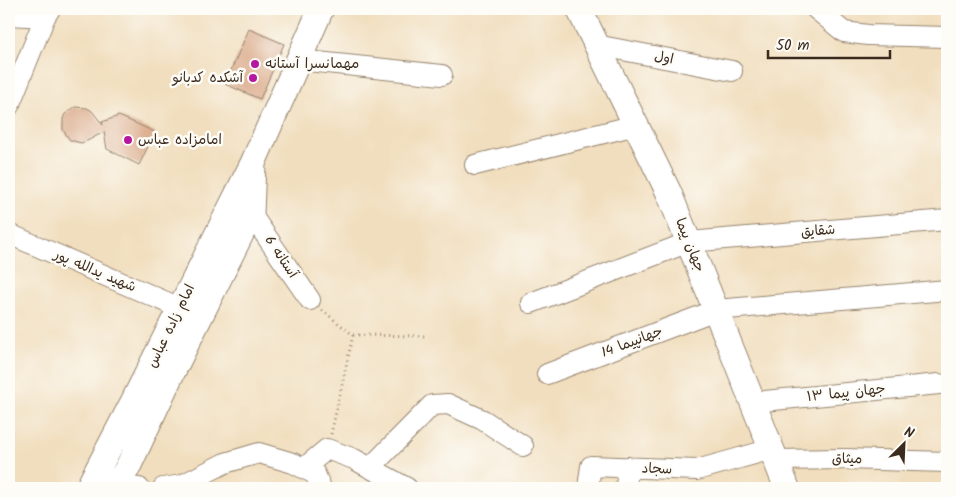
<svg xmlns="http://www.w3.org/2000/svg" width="956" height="497" viewBox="0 0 956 497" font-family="Kalam,'Playpen Sans Arabic',sans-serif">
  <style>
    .building { fill: #d8a482 }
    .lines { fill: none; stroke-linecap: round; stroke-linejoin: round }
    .minor-casing { stroke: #96846e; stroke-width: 22 }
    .tertiary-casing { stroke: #96846e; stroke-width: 27 }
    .path { stroke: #96846e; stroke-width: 3; stroke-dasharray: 1 4; stroke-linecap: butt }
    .minor { stroke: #fff; stroke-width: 20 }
    .tertiary { stroke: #fff; stroke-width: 25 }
    .poi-dot { fill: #b5179e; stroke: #fdfcf7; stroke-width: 2 }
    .labels { text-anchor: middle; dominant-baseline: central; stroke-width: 5; stroke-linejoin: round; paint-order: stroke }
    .street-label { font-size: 14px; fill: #3b2a1e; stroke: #fdfcf7 }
    .poi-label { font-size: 14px; fill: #3b2a1e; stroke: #fdfcf7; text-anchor: start }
  </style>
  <rect width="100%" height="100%" fill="#fdfcf7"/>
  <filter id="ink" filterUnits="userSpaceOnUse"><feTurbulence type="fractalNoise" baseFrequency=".02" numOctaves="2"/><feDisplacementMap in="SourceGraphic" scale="10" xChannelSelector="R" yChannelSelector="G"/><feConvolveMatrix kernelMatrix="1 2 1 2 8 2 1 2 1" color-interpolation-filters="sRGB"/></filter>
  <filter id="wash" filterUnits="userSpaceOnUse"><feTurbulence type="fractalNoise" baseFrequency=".0096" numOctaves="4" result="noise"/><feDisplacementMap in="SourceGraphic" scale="20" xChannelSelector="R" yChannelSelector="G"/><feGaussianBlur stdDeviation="1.12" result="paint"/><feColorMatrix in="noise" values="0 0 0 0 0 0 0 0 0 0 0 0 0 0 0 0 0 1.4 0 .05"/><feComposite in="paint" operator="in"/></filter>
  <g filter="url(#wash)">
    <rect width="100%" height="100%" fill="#f1debe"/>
    <g id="blocks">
      <path class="building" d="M249 29 284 44 260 99 225 84Z
        M75 107 87 108 92 111 103 125 102 122 119 116 155 132 139 165 107 149 104 132 87 141 81 143 70 140 63 130V119L65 114Z"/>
    </g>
  </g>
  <g filter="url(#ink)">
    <use href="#blocks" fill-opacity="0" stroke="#96846e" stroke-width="1"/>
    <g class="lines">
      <defs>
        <path id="minor" d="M816 9 844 32 868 35 947 37
          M9 15 45 17
          M596 45 732 71
          M298 60 442 75
          M9 106 45 17 50 9
          M475 165 636 125
          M251 214 310 300
          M9 234 180 308
          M531 303 689 242 947 220
          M547 374 716 310 947 290
          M753 402 939 384
          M776 460 845 459 947 462
          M304 468 327 449 354 459 407 488
          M370 468 432 405 448 404 483 420 523 446
          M116 486 139 488
          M163 488 182 485 225 463 259 453 293 463 315 474 321 488
          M588 488 591 466 697 470 772 449
          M626 488 628 467"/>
        <path id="tertiary" d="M579 9 669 193 787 488
          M253 163 321 9
          M88 488 133 402 253 163 251 214 170 377 128 467 115 488"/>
      </defs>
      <use href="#minor" class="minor-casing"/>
      <use href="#tertiary" class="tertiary-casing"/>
      <path class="path" d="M322 310 353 335 428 336
        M331 434 353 335"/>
      <use href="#minor" class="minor"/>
      <use href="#tertiary" class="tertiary"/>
    </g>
  </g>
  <g class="poi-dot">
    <circle cx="255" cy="64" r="5"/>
    <circle cx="253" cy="78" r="5"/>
    <circle cx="128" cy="140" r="5"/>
  </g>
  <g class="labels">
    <g class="street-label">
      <text transform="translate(664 58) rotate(11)">اول</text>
      <text transform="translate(818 231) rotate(-5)">شقایق</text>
      <text transform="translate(690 245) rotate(68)">جهان پیما</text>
      <text transform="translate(281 257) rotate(56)">آستانه 6</text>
      <text transform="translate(95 271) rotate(23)">شهید یدالله پور</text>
      <text transform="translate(171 326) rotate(-64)">امام زاده عباس</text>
      <text transform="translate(632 342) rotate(-21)">جهانپیما 14</text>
      <text transform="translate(846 393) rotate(-6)">جهان پیما ۱۳</text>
      <text transform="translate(847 459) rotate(1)">ميثاق</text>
      <text transform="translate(657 469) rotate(2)">سجاد</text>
    </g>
    <g class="poi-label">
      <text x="265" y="64">مهمانسرا آستانه</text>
      <text x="243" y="78" text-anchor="end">آشکده کدبانو</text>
      <text x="138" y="140">امامزاده عباس</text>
    </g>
  </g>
  <rect width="956" height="497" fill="none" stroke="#fdfcf7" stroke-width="30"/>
  <g transform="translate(904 444) rotate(24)" stroke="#fdfcf7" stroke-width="4" paint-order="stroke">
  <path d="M0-4L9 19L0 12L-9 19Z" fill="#3b2a1e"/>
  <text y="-8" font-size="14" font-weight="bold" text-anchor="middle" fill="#3b2a1e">N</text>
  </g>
  <path d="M768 50v8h122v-8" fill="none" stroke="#3b2a1e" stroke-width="2.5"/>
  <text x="776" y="50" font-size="15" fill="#3b2a1e" stroke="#fdfcf7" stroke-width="4" paint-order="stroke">50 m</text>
</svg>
